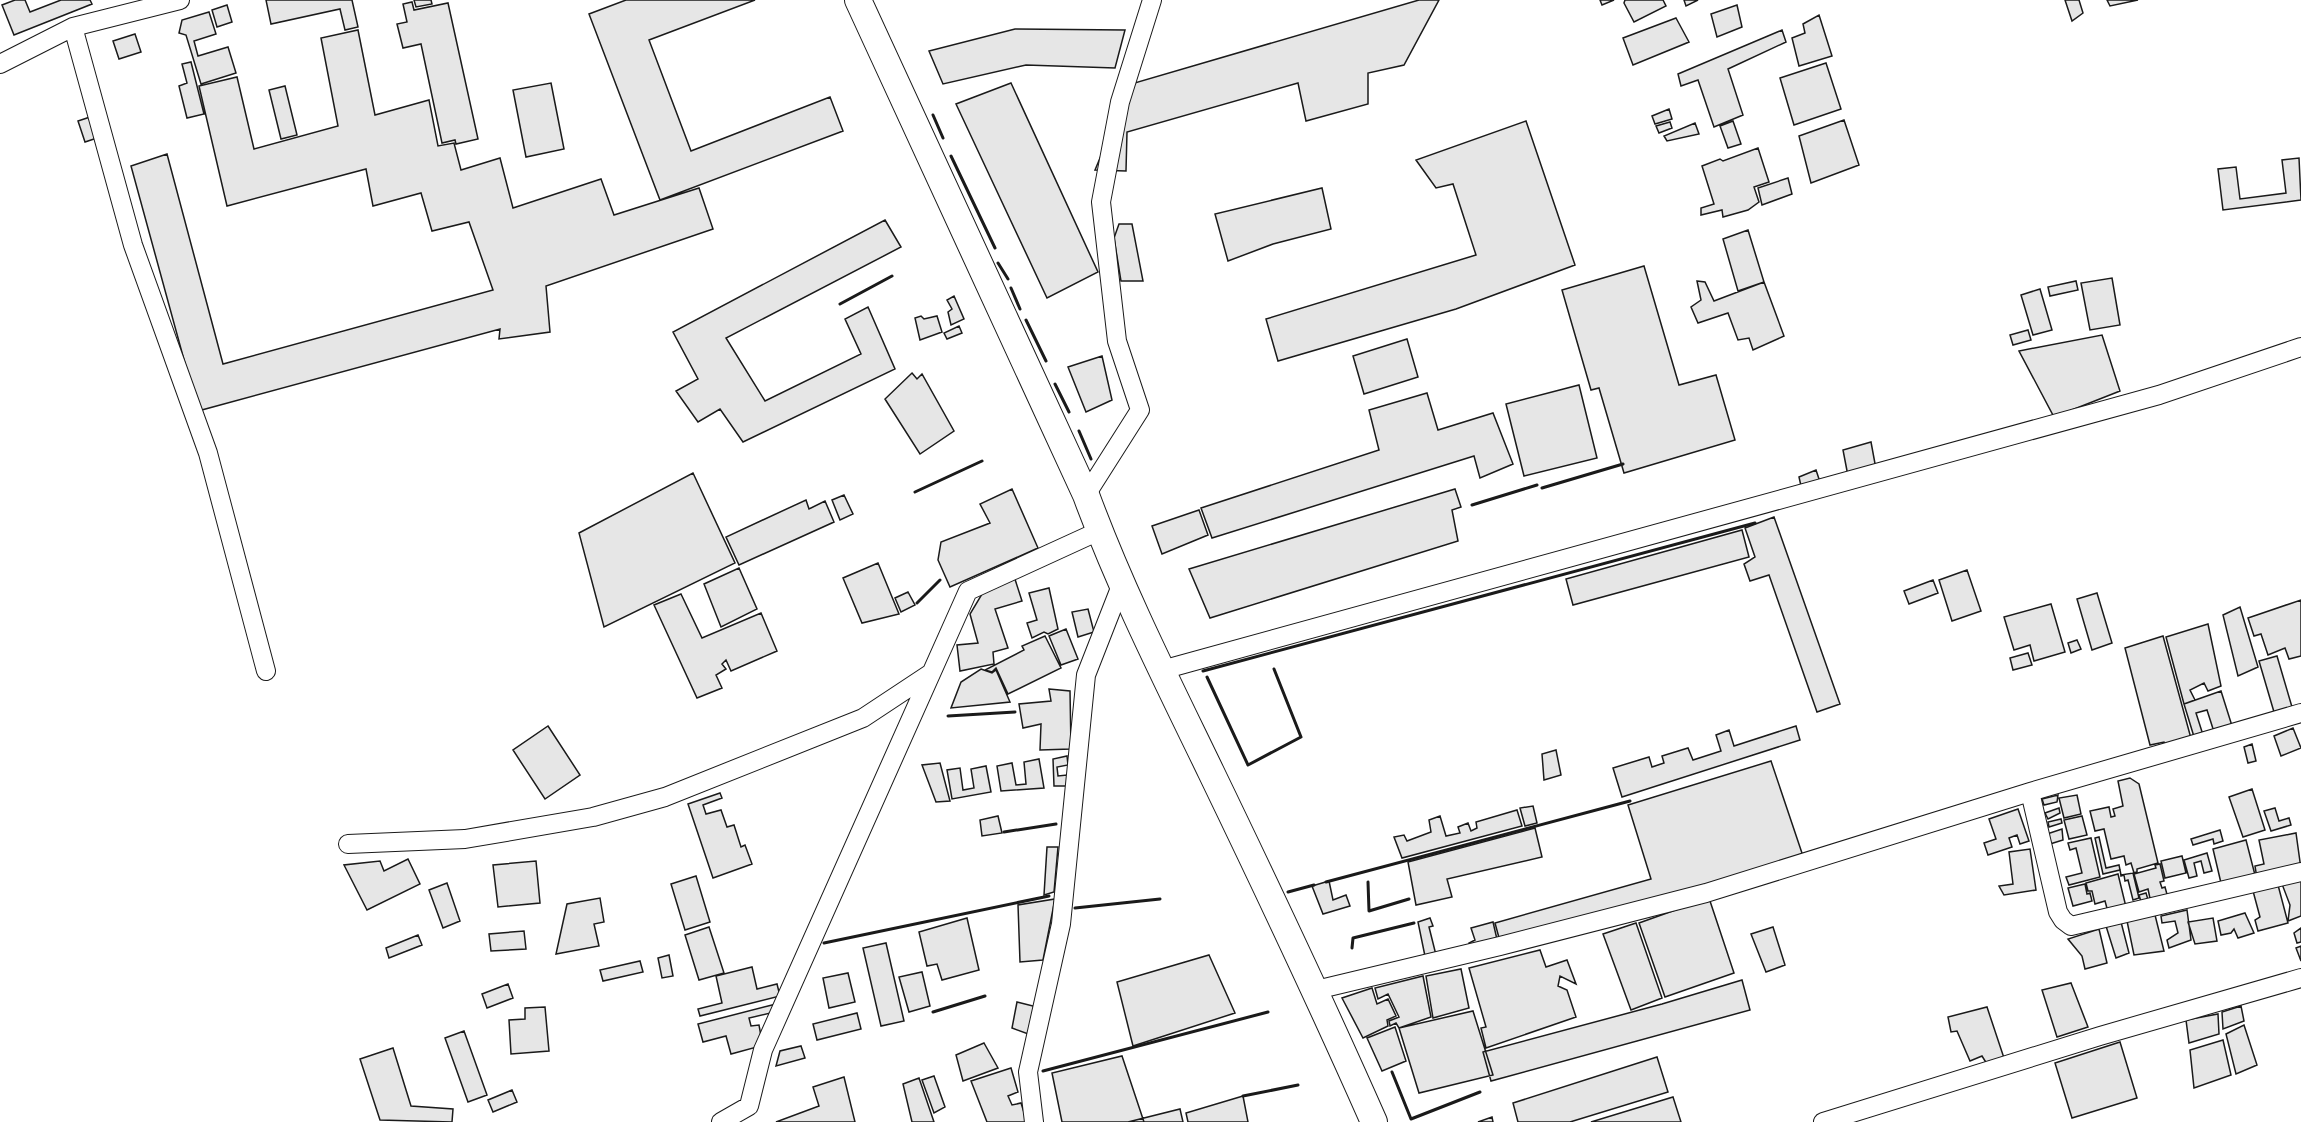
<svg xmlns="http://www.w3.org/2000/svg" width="2301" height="1122" viewBox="0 0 2301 1122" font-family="Manrope,sans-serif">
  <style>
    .building { fill: #e6e6e6; stroke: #1a1a1a; stroke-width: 1.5 }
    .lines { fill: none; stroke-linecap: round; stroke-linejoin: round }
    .street-casing { stroke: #1a1a1a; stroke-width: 20 }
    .secondary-casing { stroke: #1a1a1a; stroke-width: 28 }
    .street { stroke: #fff; stroke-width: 18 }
    .secondary { stroke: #fff; stroke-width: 26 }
    .wall { stroke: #1a1a1a; stroke-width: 3 }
  </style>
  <rect width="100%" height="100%" fill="#fff"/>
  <path class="building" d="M15 0H25L30 12 61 0H90L92 4 14 35 2 5Z
    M266 0H352L358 27 345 30 340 9 271 24Z
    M414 0H431L432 4 416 7Z
    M626 0H755L649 40 691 151 830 97 843 131 660 200 589 14Z
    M1419 0H1439L1404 65 1368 73V104L1306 121 1298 83 1127 132 1126 171 1095 170 1131 84Z
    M1600 0H1614L1602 5Z
    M1625 0H1663L1666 6 1634 22 1624 3Z
    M1684 0H1698L1686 6Z
    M2065 0H2079L2083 13 2072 21Z
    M2107 0H2138L2110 6Z
    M412 2 414 10 448 3 478 139 456 144 455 140 442 143 421 44 403 48 397 24 407 22 403 4Z
    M227 5 232 22 217 27 212 10Z
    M1737 5 1742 27 1717 37 1711 14Z
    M209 12 216 34 194 41 198 56 228 47 236 73 201 84 186 35 179 33 182 20Z
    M1819 15 1832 56 1799 66 1792 38 1805 33 1803 24Z
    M1676 18 1689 42 1633 65 1623 38Z
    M1015 29 1125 30 1115 68 1026 65 943 84 929 51Z
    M358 30 375 115 429 100 438 146 454 143 461 170 500 158 513 208 601 179 614 215 699 188 713 229 546 286 550 332 499 339 500 329 198 411 131 166 167 154 223 364 493 290 469 222 432 231 421 193 373 206 366 169 227 206 199 86 237 77 254 149 338 126 321 38Z
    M1782 30 1786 42 1728 69 1743 115 1714 127 1698 80 1681 86 1678 74Z
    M135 34 141 52 119 59 113 41Z
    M191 62 204 114 187 118 179 86 187 83 182 64Z
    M1826 63 1841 109 1794 125 1780 78Z
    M551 83 564 149 526 157 513 90Z
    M1011 83 1098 272 1047 298 956 104Z
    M285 86 297 135 281 139 269 90Z
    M1669 109 1672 119 1655 124 1652 116Z
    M90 117 97 138 85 142 78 121Z
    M1844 120 1859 165 1811 183 1799 136Z
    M1526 121 1575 265 1456 309 1278 361 1266 319 1476 255 1453 184 1436 188 1416 160Z
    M1733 121 1741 144 1728 148 1720 126Z
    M1670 122 1672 128 1659 133 1656 126Z
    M1695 123 1699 134 1667 141 1664 136Z
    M1758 148 1769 182 1754 187 1759 202 1748 210 1723 217 1722 210 1701 215V208L1714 204 1702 166 1720 159 1723 161Z
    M2299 158 2301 200 2223 210 2218 169 2236 167 2240 199 2286 193 2282 160Z
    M1788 178 1792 194 1762 205 1758 188Z
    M1322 188 1331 229 1273 244 1228 261 1215 214Z
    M885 220 901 247 726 338 765 401 861 354 845 319 868 307 895 369 743 442 720 409 698 422 676 391 698 379 673 332Z
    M1119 224H1132L1143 281H1121L1114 238Z
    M1748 230 1764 282 1738 291 1723 239Z
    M1644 266 1679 385 1716 375 1735 440 1624 473 1599 388 1591 390 1562 290Z
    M2112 278 2120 325 2090 330 2081 283Z
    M1697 281 1705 282 1714 301 1764 282 1784 336 1753 350 1749 338 1738 340 1728 313 1698 323 1691 307 1701 300Z
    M2076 281 2078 290 2050 296 2048 287Z
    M2040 289 2052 330 2033 335 2021 295Z
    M954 296 964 319 951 325 948 312 952 309 947 300Z
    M921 316 924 319 937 316 942 332 920 340 915 318Z
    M959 326 962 333 947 339 944 333Z
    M2028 330 2031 340 2013 345 2010 335Z
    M2102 335 2120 391 2054 417 2019 351Z
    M1407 339 1418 377 1364 394 1353 356Z
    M1102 356 1112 400 1086 412 1068 367Z
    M912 373 917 379 922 374 954 431 920 454 885 399Z
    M1579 385 1597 458 1524 476 1506 404Z
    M1427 393 1438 430 1493 413 1513 464 1480 478 1474 456 1212 538 1201 508 1379 450 1369 410Z
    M1871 442 1876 469 1848 476 1843 450Z
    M1816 470 1820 482 1801 486 1799 477Z
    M693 473 735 563 604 627 579 533Z
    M1012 489 1038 548 950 587 938 560 941 542 990 523 980 504Z
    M1455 489 1461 507 1452 510 1458 541 1210 618 1189 569Z
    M844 495 853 514 840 520 832 500Z
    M806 500 809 509 825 501 834 522 739 565 726 537Z
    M1199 510 1208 535 1162 554 1152 526Z
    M1774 517 1840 704 1817 712 1769 575 1750 581 1744 564 1755 557 1745 528Z
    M1742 530 1749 557 1573 605 1566 579Z
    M878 563 899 614 862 623 843 578Z
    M739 568 757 609 721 627 704 584Z
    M1967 570 1981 611 1952 621 1939 580Z
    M1013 573 1022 601 995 609 1008 648 993 652 994 664 960 671 957 645 978 643 970 614 982 594Z
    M1933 580 1938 593 1909 604 1904 591Z
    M1049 588 1058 629 1048 634 1044 632 1032 638 1027 623 1037 620 1029 593Z
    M908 592 915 605 901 612 895 598Z
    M2097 593 2112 643 2092 650 2077 599Z
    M681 594 702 638 761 613 777 651 731 671 726 660 722 664 726 669 716 675 722 688 697 698 654 605Z
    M2301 600V656L2289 659 2285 648 2268 655 2261 634 2254 636 2248 618Z
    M2051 604 2065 652 2034 661 2030 645 2014 650 2004 617Z
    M2240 607 2258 667 2238 676 2223 615Z
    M1088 609 1094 632 1078 637 1072 612Z
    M2208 624 2221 686 2208 691 2204 683 2190 690 2195 700 2184 704 2166 637Z
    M1066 629 1078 659 1061 665 1049 636Z
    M1045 636 1061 668 1008 694 996 668 992 672 985 670 1024 650 1022 646Z
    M2163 636 2192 742 2167 749 2164 742 2150 745 2125 648Z
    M2077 640 2081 649 2071 653 2068 643Z
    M2028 653 2032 665 2013 670 2010 658Z
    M2277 656 2292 707 2274 712 2259 661Z
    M981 669 992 673 996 670 1010 702 951 708 961 682Z
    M1049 689 1070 691 1071 749 1040 750 1041 724 1023 728 1019 704 1051 701Z
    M2221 691 2233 729 2215 735 2207 710 2196 713 2204 738 2195 740 2184 704Z
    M548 726 580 775 545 799 513 750Z
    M1796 726 1800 740 1622 797 1613 768 1649 757 1652 767 1664 763 1662 756 1688 748 1693 760 1721 751 1716 735 1729 730 1734 746Z
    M2293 728 2301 748 2281 756 2274 736Z
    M2252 744 2256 761 2248 763 2244 747Z
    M1556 750 1561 775 1544 780 1542 754Z
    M1067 756 1068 765 1057 767 1058 776 1067 775 1068 786H1054L1053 759Z
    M1039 759 1044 788 1001 791 997 766 1012 763 1016 785 1026 784 1024 762Z
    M1771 761 1806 865 1502 949 1495 923 1651 879 1628 805Z
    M940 763 950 801 936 802 922 765Z
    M986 766 991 792 952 799 947 770 960 768 963 790 974 788 971 769Z
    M2130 778 2139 784 2158 863 2137 869V872L2133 873 2139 898 2133 900 2128 880 2125 881 2124 875 2121 876 2120 870 2103 874 2095 838 2099 837 2106 868 2119 865 2121 875 2134 873 2131 863 2126 865 2124 856 2111 859 2104 829 2095 831 2090 811 2109 807 2111 817 2115 816 2113 809 2123 806 2118 781Z
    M2252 789 2265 830 2243 837 2229 797Z
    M720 793 722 798 703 805 706 814 721 810 727 827 734 825 741 847 745 845 752 864 713 878 688 804Z
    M2058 795 2057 802 2044 805 2042 799Z
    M2077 795 2081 814 2064 818 2059 798Z
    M1533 806 1537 823 1525 826 1520 808Z
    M2059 808 2060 813 2048 819 2045 813Z
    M2275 808 2279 821 2289 818 2291 825 2271 831 2264 811Z
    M2018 809 2029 841 2020 844 2017 835 2009 838 2012 847 1988 855 1984 843 1996 839 1989 819Z
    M1517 810 1522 826 1402 858 1394 837 1404 835 1407 841 1431 832 1429 820 1440 816 1446 836 1460 833 1458 827 1468 823 1471 831 1477 828 1476 822Z
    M998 816 1002 833 982 836 980 820Z
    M2082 816 2087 835 2069 839 2064 820Z
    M2061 819 2062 823 2049 827 2048 822Z
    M1535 828 1542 857 1447 879 1452 897 1416 905 1408 862Z
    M2062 829 2063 840 2050 844 2047 834Z
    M2220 830 2223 841 2214 844 2213 839 2193 845 2191 839Z
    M2296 833 2301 869 2257 878 2255 866 2264 864 2259 840Z
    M2091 838 2100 877 2069 885 2066 877 2082 873 2076 848 2070 850 2068 843Z
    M2246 840 2255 875 2221 883 2213 849Z
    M1047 847H1058L1054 892 1044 895Z
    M2030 849 2036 890 2004 895 1999 886 2013 884 2009 852Z
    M2207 853 2212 871 2204 873 2201 861 2194 863 2197 876 2189 878 2184 860Z
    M2182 856 2186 873 2165 878 2161 861Z
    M408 859 420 884 367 910 344 865 380 861 384 871Z
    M536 861 540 903 498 907 493 865Z
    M2160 864 2164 881 2160 882 2162 888 2165 887 2168 898 2151 903 2148 889 2139 892 2134 874 2156 868 2155 865Z
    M2118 874 2126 907 2108 912 2105 901 2095 904 2092 891H2088L2086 883Z
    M696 876 710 922 685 930 671 884Z
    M2301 877V916L2288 921 2290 905 2282 884Z
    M1329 881 1333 900 1346 895 1350 906 1323 914 1312 886Z
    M447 883 460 921 443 928 429 890Z
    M2085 884 2087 894 2090 893 2092 901 2073 906 2068 888Z
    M2278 885 2288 923 2258 931 2255 920 2260 917 2253 891Z
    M2146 893 2149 903 2142 905 2139 895Z
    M600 898 604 922 594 924 599 946 556 954 567 904Z
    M1709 898 1734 973 1665 997 1639 923Z
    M1055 899 1043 960 1020 962 1018 905Z
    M2187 910 2191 940 2169 948 2167 940 2178 933 2175 921 2162 923 2161 916Z
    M2245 913 2254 933 2238 938 2234 929 2231 933 2221 935 2218 921Z
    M2155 915 2164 951 2134 955 2127 921Z
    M967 918 979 970 942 980 937 964 927 966 919 932Z
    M1430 918 1433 926 1429 927 1438 963 1427 966 1418 922Z
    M2213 918 2217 941 2195 944 2188 922Z
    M1493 922 1499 948 1474 955 1469 943 1475 940 1471 928Z
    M2121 922 2129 953 2116 958 2106 926Z
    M1636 923 1662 998 1631 1010 1603 934Z
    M709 927 724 973 699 980 685 935Z
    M1773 927 1785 965 1766 972 1751 934Z
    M2301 928V942L2297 943 2294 933Z
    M2099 929 2107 963 2085 969 2082 956 2068 939Z
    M524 931 526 949 491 951 489 934Z
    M418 935 422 945 389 958 386 948Z
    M886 943 904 1021 881 1026 863 948Z
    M2301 946V961L2296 948Z
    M1540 950 1546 967 1567 960 1576 984 1560 976 1558 986 1567 990 1576 1017 1486 1048 1481 1028 1486 1027 1469 968Z
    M669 955 673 976 662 978 658 958Z
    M1209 955 1235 1013 1133 1046 1117 982Z
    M640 961 643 972 603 981 600 970Z
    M752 967 757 989 777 984 780 996 700 1016 698 1009 722 1003 716 976Z
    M1461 969 1469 1008 1433 1018 1426 976Z
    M922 972 930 1006 909 1012 899 977Z
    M848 973 855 1002 829 1008 823 978Z
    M1423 976 1431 1017 1399 1028 1396 1023 1390 1026 1389 1021 1399 1017 1388 994 1378 999 1375 988Z
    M1742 980 1750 1010 1491 1081 1483 1052 1662 1004Z
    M2071 983 2088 1027 2057 1037 2042 990Z
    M508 984 513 998 487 1008 482 994Z
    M1372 988 1377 1004 1388 999 1396 1016 1387 1020 1388 1026 1363 1038 1342 998Z
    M1017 1002 1037 1007 1031 1035 1012 1028Z
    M776 1004 775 1012 749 1018 751 1026 759 1025 761 1036 757 1047 731 1054 726 1036 703 1042 698 1024Z
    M2241 1006 2244 1021 2223 1029 2222 1012Z
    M545 1007 549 1051 511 1054 509 1020 525 1019V1008Z
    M1987 1007 2004 1058 1987 1064 1982 1056 1970 1061 1957 1031 1951 1032 1948 1017Z
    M1473 1011 1493 1075 1419 1093 1399 1028Z
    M857 1013 861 1029 817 1040 813 1024Z
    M2218 1014 2219 1034 2189 1043 2186 1020Z
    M2244 1025 2257 1065 2236 1074 2226 1034Z
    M1395 1027 1406 1061 1382 1071 1367 1038Z
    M464 1031 487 1095 468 1102 445 1038Z
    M2223 1040 2231 1075 2194 1088 2190 1050Z
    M2120 1042 2137 1098 2072 1118 2055 1063Z
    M984 1043 998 1068 963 1081 956 1055Z
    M801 1046 805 1058 776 1066 780 1051Z
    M393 1048 411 1106 453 1109 452 1122 380 1120 360 1059Z
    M1122 1056 1144 1122H1062L1052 1073Z
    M1657 1057 1668 1092 1570 1122H1518L1513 1103Z
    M1011 1068 1018 1092 1008 1096 1012 1105 1021 1103 1027 1122H987L971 1081Z
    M934 1076 945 1107 934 1113 922 1080Z
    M844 1077 855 1122H776L819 1106 813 1087Z
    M919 1078 934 1122H912L903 1084Z
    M512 1090 517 1102 493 1112 488 1100Z
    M1243 1096 1248 1122H1188L1186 1113Z
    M1673 1097 1681 1122H1591Z
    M1180 1109 1183 1122H1128Z
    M1492 1117 1493 1122H1478Z"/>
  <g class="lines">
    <defs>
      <path id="street" d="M73 27 133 245 208 453 266 671
        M0 64 73 27 180 0
        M1086 495 1140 410 1117 341 1101 202 1120 102 1152 0
        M1162 670 2159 395 2301 347
        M2030 792 2058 912 2063 920 2071 926 2301 872
        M348 844 465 839 593 817 665 797 863 718 931 673
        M1316 990 1500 946 1706 893 2030 792 2301 713
        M721 1122 749 1106 763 1050 968 591 1099 531
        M1034 1122 1028 1072 1061 924 1086 675 1122 583
        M1823 1122 2100 1036 2301 978"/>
      <path id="secondary" d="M858 0 1086 495C1121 590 1167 681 1211 772 1267 888 1322 1004 1374 1122"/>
    </defs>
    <use href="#street" class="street-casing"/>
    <use href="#secondary" class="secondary-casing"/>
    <use href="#street" class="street"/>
    <use href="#secondary" class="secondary"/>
    <path class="wall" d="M933 115 943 138
      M951 156 995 248
      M998 263 1008 279
      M1011 288 1020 309
      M840 304 892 276
      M1026 320 1046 361
      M1055 384 1069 412
      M1079 431 1091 459
      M1542 488 1623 464
      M915 492 982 461
      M1472 505 1537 485
      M917 603 940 580
      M1203 671 1755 523
      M1207 677 1248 765 1301 737 1274 669
      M948 716 1015 712
      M1004 832 1056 824
      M1326 882 1630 801
      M1368 882 1369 911 1409 899
      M1288 892 1314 885
      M1075 908 1160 899
      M824 943 1049 896
      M1352 948 1353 938 1414 923
      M933 1012 985 996
      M1043 1071 1268 1012
      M1392 1072 1411 1119 1480 1092
      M1243 1096 1298 1085"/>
  </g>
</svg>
